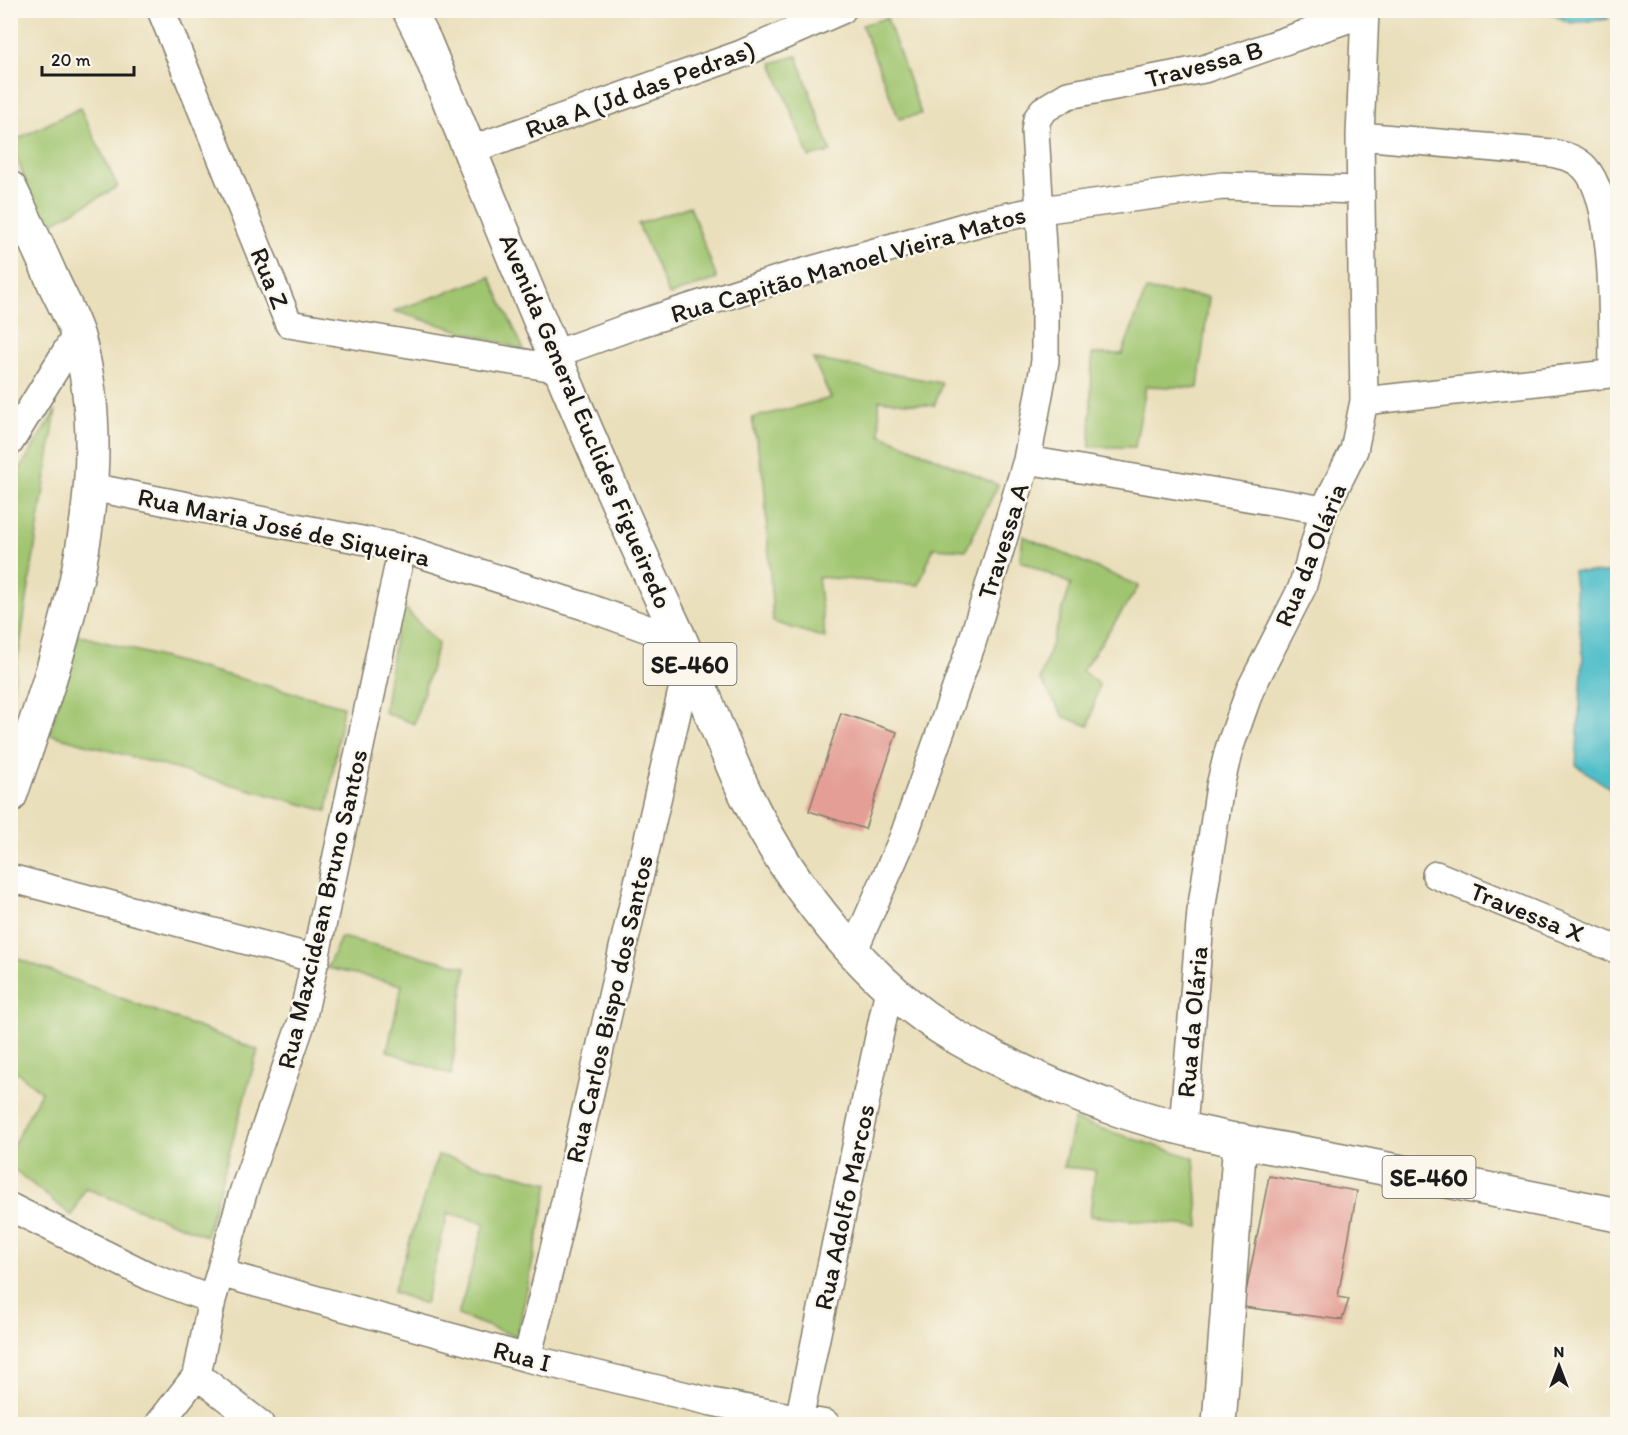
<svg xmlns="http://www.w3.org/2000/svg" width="1628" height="1435" viewBox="0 0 1628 1435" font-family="Itim,sans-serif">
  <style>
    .green { fill: #a0c56f; stroke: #5e7046; stroke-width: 1.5 }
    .water { fill: #50bec9; stroke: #366d72; stroke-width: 1.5 }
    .building { fill: #e49e95 }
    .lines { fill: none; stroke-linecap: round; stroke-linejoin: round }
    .street-casing { stroke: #837e6c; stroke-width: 30 }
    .secondary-casing { stroke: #837e6c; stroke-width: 36 }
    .primary-casing { stroke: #837e6c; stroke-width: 36 }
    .street { stroke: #fff; stroke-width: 27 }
    .secondary { stroke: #fff; stroke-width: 33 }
    .primary { stroke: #fff; stroke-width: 33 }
    .labels { text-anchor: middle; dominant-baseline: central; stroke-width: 5; stroke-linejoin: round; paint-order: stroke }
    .shield { fill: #fbf7ec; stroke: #5f5e5a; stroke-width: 1.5 }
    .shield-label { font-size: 24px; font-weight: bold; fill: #1c1c1c }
    .street-label { font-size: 26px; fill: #1c1c1c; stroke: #fbf7ec }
  </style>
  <rect width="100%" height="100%" fill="#fbf7ec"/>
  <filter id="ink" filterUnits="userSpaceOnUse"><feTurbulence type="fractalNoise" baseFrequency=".0167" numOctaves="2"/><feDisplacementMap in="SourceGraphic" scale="12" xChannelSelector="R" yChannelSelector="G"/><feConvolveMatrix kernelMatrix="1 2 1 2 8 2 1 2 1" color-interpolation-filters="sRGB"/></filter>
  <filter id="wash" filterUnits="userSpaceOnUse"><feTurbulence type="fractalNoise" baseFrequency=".008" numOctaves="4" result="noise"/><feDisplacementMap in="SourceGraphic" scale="24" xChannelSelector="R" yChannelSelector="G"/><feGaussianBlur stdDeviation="1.35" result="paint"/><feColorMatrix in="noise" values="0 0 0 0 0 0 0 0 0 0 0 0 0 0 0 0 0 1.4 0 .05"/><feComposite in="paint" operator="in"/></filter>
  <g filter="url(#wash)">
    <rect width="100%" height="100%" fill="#eadfbb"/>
    <path class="green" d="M887 18 921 114 899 119 862 25Z
      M797 56 831 152 809 157 772 63Z
      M80 108 118 187 43 228 11 142Z
      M690 206 717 279 669 295 638 224Z
      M490 277 524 350 394 311Z
      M1146 290 1209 297 1198 388 1146 386 1135 447H1090L1092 354H1122Z
      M813 359 942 383 934 406 879 400 880 434 998 485 966 550 933 548 919 585 818 577 825 638 773 622 764 480 752 418 831 398Z
      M56 410 11 703V484Z
      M1023 536 1139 586 1082 671 1099 684 1089 726 1064 717 1040 679 1071 584 1020 561Z
      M400 603 438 644 414 724 384 712Z
      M78 635 343 706 327 811 49 734Z
      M341 937 466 967 451 1075 387 1051 402 985 327 968Z
      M11 956 258 1050 206 1236 85 1188 72 1216 11 1167V1149L41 1092 11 1067Z
      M1074 1120 1194 1158 1199 1227 1090 1216 1095 1170 1063 1167Z
      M438 1155 549 1183 517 1337 458 1315 485 1223 448 1213 425 1304 393 1292Z"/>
    <path class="water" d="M1544 11H1608V19L1571 23Z
      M1573 571 1617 574V793L1576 765 1583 655Z"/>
    <g id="blocks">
      <path class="building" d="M841 713 897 732 865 829 809 811Z
        M1269 1176 1357 1191 1338 1297 1349 1299 1342 1320 1243 1307Z"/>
    </g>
  </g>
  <g filter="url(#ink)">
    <use href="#blocks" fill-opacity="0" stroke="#837e6c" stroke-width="1.5"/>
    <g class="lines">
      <defs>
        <path id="street" d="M161 10 289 324 561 369
          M1360 136 1552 153C1565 156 1576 158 1585 168 1617 203 1612 326 1613 373
          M470 150 739 55 842 10
          M555 354 638 324 780 279 981 222 1040 210 1223 186 1361 190
          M1364 401 1618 373
          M10 442 77 334
          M1027 460 1324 510
          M91 487 402 548 584 606 681 641
          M1436 875 1618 950
          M10 878 316 959
          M853 952 903 838 971 646 1027 460 1045 361V296L1035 131 1037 119 1043 110 1068 95 1204 69 1365 13
          M1183 1127 1201 911 1220 786 1229 749 1250 690 1302 588 1324 510 1354 450 1364 401 1360 136 1365 10
          M10 1207 151 1277 212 1300
          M220 1273 527 1358 712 1402 826 1424
          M527 1358 550 1267 689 660
          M197 1375 260 1424
          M159 1424 197 1375 212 1300 243 1193 302 1021 402 548
          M798 1424 889 989"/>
        <path id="secondary" d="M10 188C25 219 40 251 54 283 62 300 72 318 78 337 120 486 60 655 10 796
          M1219 1424 1240 1140"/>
        <path id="primary" d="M409 10 425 42C506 237 584 435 674 626 700 681 720 740 746 795 789 884 869 986 954 1036 1002 1063 1053 1087 1105 1105 1180 1133 1268 1146 1347 1161 1437 1179 1527 1196 1618 1215"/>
      </defs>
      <use href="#street" class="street-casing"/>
      <use href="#secondary" class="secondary-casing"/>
      <use href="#primary" class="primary-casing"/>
      <use href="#street" class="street"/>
      <use href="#secondary" class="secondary"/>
      <use href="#primary" class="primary"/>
    </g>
  </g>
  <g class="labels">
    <g class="shield">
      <rect x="643.5" y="643" width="93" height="42" rx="4.5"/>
      <rect x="1382.5" y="1156" width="93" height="42" rx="4.5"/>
    </g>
    <g class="shield-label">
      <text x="690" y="664">SE-460</text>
      <text x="1429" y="1177">SE-460</text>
    </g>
    <g class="street-label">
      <text transform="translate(1204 64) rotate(-15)">Travessa B</text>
      <text transform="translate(640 89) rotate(-20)">Rua A (Jd das Pedras)</text>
      <text transform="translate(848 264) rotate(-16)">Rua Capitão Manoel Vieira Matos</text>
      <text transform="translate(270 278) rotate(68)">Rua Z</text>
      <text transform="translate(586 421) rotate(67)">Avenida General Euclides Figueiredo</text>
      <text transform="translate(284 527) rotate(12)">Rua Maria José de Siqueira</text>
      <text transform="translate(1003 541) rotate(-73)">Travessa A</text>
      <text transform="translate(1310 555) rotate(-68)">Rua da Olária</text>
      <text transform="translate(322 909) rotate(-77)">Rua Maxcidean Bruno Santos</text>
      <text transform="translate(1527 912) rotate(22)">Travessa X</text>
      <text transform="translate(609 1009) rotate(-77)">Rua Carlos Bispo dos Santos</text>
      <text transform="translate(1192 1022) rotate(-85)">Rua da Olária</text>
      <text transform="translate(844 1207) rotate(-78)">Rua Adolfo Marcos</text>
      <text transform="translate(522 1356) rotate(15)">Rua I</text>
    </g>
  </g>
  <rect width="1628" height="1435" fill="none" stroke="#fbf7ec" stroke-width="36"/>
  <g transform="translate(1559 1366)" stroke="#fbf7ec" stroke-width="4.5" paint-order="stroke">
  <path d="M0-4.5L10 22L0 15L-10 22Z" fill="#1c1c1c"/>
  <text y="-9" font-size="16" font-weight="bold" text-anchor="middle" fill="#1c1c1c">N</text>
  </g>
  <path d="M42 66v9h92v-9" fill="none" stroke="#1c1c1c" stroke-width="3"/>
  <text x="51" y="66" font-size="18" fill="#1c1c1c" stroke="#fbf7ec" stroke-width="4.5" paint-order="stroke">20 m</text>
</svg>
